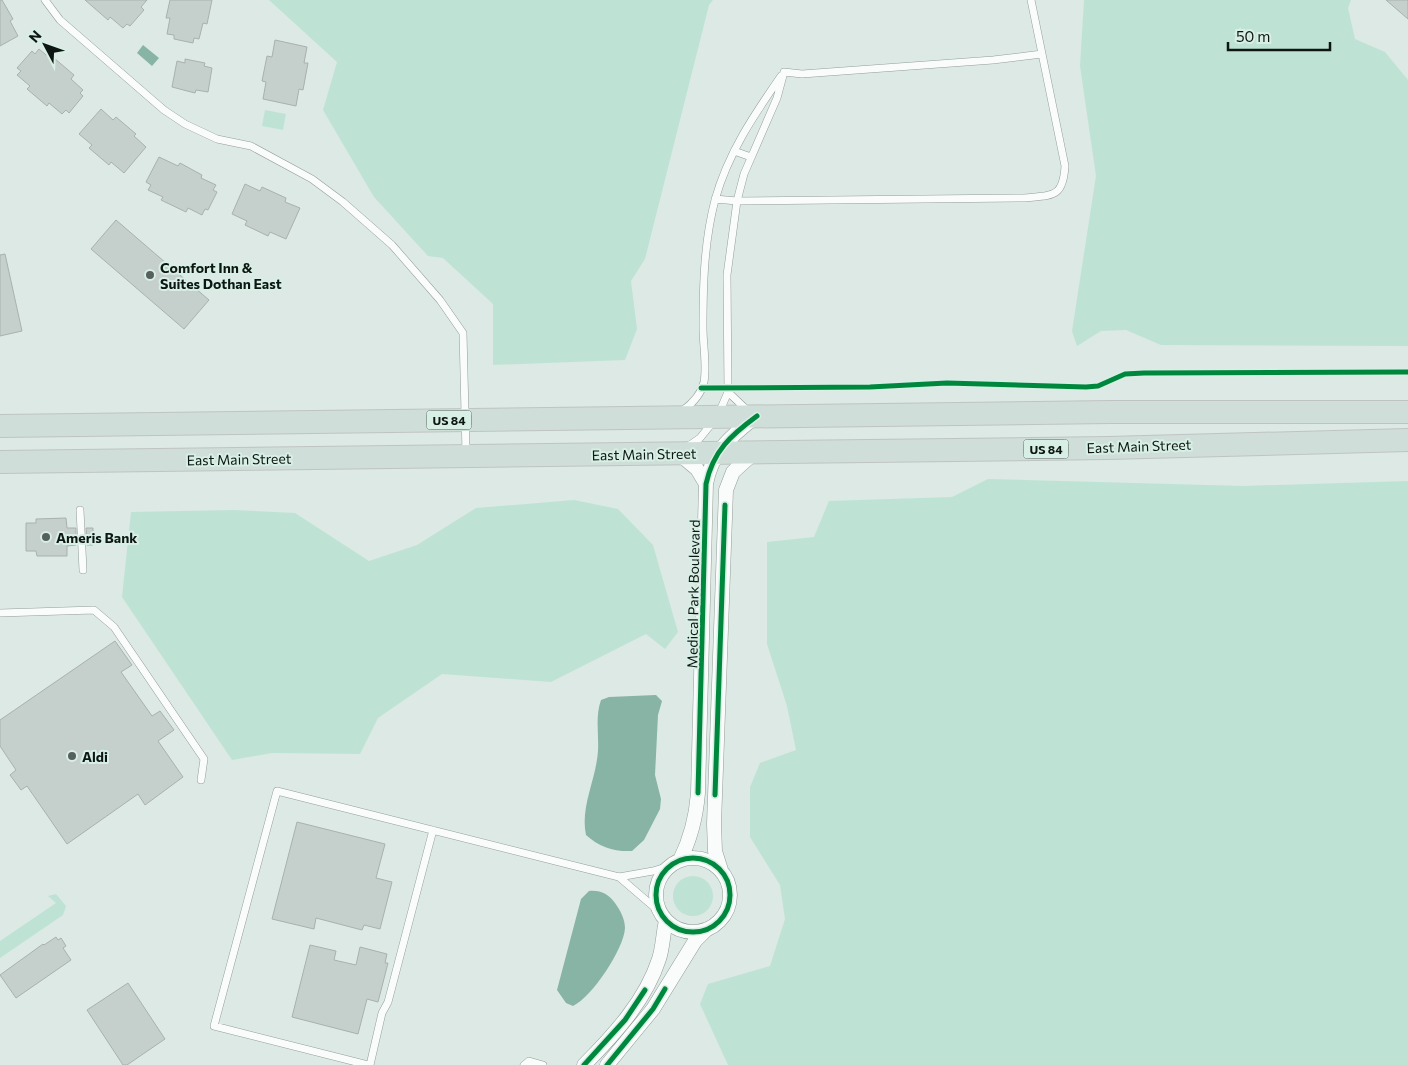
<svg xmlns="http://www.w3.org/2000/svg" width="1408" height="1065" viewBox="0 0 1408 1065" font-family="Commissioner,sans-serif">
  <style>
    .green { fill: #bee3d5 }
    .water { fill: #88b4a5 }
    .building { fill: #c5cfcb; stroke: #a8b1ae }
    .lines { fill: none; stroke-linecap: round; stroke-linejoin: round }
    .service-casing { stroke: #939d99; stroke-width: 8 }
    .minor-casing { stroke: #939d99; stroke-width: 15 }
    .trunk-casing { stroke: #bec4c2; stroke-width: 24 }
    .service { stroke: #fafcfb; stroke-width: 7 }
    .minor { stroke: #fafcfb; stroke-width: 14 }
    .trunk { stroke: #d0ded9; stroke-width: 22 }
    .cycleway-casing { stroke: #d7efe5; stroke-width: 8 }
    .cycleway { stroke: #00873e; stroke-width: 5 }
    .poi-dot { fill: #56605c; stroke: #d7efe5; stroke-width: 2 }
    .labels { text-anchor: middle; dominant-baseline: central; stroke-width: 4; stroke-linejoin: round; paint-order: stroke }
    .shield { fill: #d7efe5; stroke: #4a5752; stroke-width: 1 }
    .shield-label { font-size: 12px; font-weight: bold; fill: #0e1613 }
    .poi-label { font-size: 14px; font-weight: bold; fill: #0e1613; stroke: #d7efe5; text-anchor: start }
    .street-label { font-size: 14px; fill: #0e1613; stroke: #d7efe5 }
  </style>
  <rect width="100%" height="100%" fill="#dde9e4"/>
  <path class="green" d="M269 0H713L709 5 645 259 631 281 637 329 625 360 493 365V304L443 258 428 256 374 197 323 110 337 62Z
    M1084 0H1351L1348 8 1355 39 1385 52 1408 80V346L1161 345 1126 330 1101 331 1077 346 1072 331 1096 176 1080 66Z
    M265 110 286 114 283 130 262 126Z
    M988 479 1243 486 1408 481V1065H728L700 1004 708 984 770 966 785 919 780 885 750 837V787L760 763 796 750 787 706 767 644V542L814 537 829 501 952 497Z
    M574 500 618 509 653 545 678 632 665 649 646 634 551 682 442 674 378 718 360 754 272 753 232 760 122 597 131 512 233 510 295 513 369 561 417 545 476 508Z
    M673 896a20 20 0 1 1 40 0a20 20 0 1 1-40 0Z
    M56 894 66 906 63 915 0 958V941L56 903 48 896Z"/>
  <path class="water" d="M143 45 159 58 152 66 137 53Z
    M656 695 662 701 658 715 655 775 661 799 660 809 644 840 632 851C615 852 599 847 586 835 580 807 596 780 598 751 599 734 595 717 601 700L609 697Z
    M589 891C601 890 608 894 615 903 620 910 625 919 625 928 624 949 592 997 573 1006L566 1003 557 990 581 899Z"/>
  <path class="building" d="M0 0H2L13 19 10 21 18 36 0 46Z
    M85 0H147L141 7 144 10 130 26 127 24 123 28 110 17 108 20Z
    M170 0H212L207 24 203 23 199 39 194 38 193 43 174 39V35L167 34 170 18H166Z
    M1386 0H1408V19Z
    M275 40 307 47 304 63H308L303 90 299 89 296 106 263 99 266 82 262 81 267 56 272 57Z
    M39 49 52 60 54 58 74 75 71 79 83 90 80 93 83 96 69 113 66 110 62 114 49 103 47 106 27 89 30 86 17 75 21 71 17 68 32 51 35 54Z
    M185 59 205 63 204 66 212 68 208 92 196 90 195 93 172 87 177 61 185 63Z
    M101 109 113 120 116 117 136 134 134 136 146 147 124 173 111 162 109 165 89 148 92 145 79 134Z
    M159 157 178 166 180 163 202 175 201 178 216 185 213 190 217 192 208 210 205 209 202 215 188 208 186 212 161 200 163 197 148 190 151 185 146 182Z
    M245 184 260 191 262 187 286 198 285 202 300 208 286 239 270 232 268 236 245 225 247 221 232 214Z
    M116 220 209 300 184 329 91 249Z
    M5 254 22 331 0 336V255Z
    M66 518 67 528H76V545L67 546V556H37L36 551H26V523H36V519Z
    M86 528H93V545H87Z
    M115 641 132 665 121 672 152 716 160 711 174 730 158 741 183 777 145 805 138 794 67 844 27 786 21 790 10 775 16 770 0 746V720Z
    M297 822 385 844 376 878 392 882 380 929 364 925 362 930 316 918 314 929 272 919Z
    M56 937 58 940 61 938 66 946 63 948 71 960 16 998 0 975 43 944 44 945Z
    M310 945 336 951 334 960 356 965 360 947 387 954 385 963H388L378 1002 367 999 358 1034 292 1017Z
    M128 983 165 1039 127 1065H123L87 1010Z"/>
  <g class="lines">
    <defs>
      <path id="service" d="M45 0 60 20 164 110 185 124 217 139 251 146 312 179 343 202 392 245 440 300 463 333 466 453
        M784 72 802 74 993 60 1042 54
        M734 151 751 157
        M715 199 737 201 1024 198C1053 195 1063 198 1065 166L1031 0
        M728 392 748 411
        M682 411C692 404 701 395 704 382 707 366 703 345 703 328 703 285 704 242 715 200 728 153 754 115 781 76
        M719 413 728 392 727 275 737 201 744 174 777 98 784 72
        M687 447 700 438 713 422
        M80 510 83 570
        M0 613 94 610 114 627 204 759 201 780
        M619 877 661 913
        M368 1065 214 1026 277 791 619 877 653 871 672 865
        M370 1065 382 1013 388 1002 433 830
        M524 1065 529 1061 543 1065"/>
      <path id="minor" d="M678 453 697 469 706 484
        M656 895a37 37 0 1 1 74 0a37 37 0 1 1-74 0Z
        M680 860C691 838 696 818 698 793L706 484C712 452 730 437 754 418
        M721 870 715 851 714 824 726 490 733 472 755 452
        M584 1065C614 1035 646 1000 659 959 663 947 663 933 666 921
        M607 1065 653 1009 695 941 707 929"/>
      <path id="trunk" d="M0 426 1111 412H1408
        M0 462 1108 448 1408 440"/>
    </defs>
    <use href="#service" class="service-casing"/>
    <use href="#minor" class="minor-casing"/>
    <use href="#trunk" class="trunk-casing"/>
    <use href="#service" class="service"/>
    <use href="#minor" class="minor"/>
    <use href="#trunk" class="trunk"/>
    <defs>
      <path id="cycleway" d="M701 388 870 387 947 383 1086 387 1098 386 1125 374 1144 373 1408 372
        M698 793 706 484C713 451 731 435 757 416
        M715 795 725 505
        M656 895a37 37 0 1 1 74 0a37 37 0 1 1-74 0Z
        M584 1065 625 1020 645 990
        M607 1065 653 1009 665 989"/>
    </defs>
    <use href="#cycleway" class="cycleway-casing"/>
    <use href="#cycleway" class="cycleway"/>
  </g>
  <g class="poi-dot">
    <circle cx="150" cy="275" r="5"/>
    <circle cx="46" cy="537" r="5"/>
    <circle cx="72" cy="756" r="5"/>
  </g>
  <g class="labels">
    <g class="shield">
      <rect x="426.5" y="410.5" width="45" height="19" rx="4"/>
      <rect x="1023.5" y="439.5" width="45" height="19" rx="4"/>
    </g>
    <g class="shield-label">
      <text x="449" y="420">US 84</text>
      <text x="1046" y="449">US 84</text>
    </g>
    <g class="poi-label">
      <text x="160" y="267">Comfort Inn &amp;<tspan x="160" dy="16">Suites Dothan East</tspan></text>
      <text x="56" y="537">Ameris Bank</text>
      <text x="82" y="756">Aldi</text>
    </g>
    <g class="street-label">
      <text transform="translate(1139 446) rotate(-2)">East Main Street</text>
      <text transform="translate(644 454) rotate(-1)">East Main Street</text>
      <text transform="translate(239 459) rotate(-1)">East Main Street</text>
      <text transform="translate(693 594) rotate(-89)">Medical Park Boulevard</text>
    </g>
  </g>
  <g transform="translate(45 45) rotate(311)" stroke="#d7efe5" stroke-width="4" paint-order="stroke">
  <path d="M0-4L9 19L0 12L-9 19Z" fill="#0e1613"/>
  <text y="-8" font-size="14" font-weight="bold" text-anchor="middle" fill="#0e1613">N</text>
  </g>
  <path d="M1228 42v8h102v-8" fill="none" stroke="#0e1613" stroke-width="2.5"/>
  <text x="1236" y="42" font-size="15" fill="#0e1613" stroke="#d7efe5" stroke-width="4" paint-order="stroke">50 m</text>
</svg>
